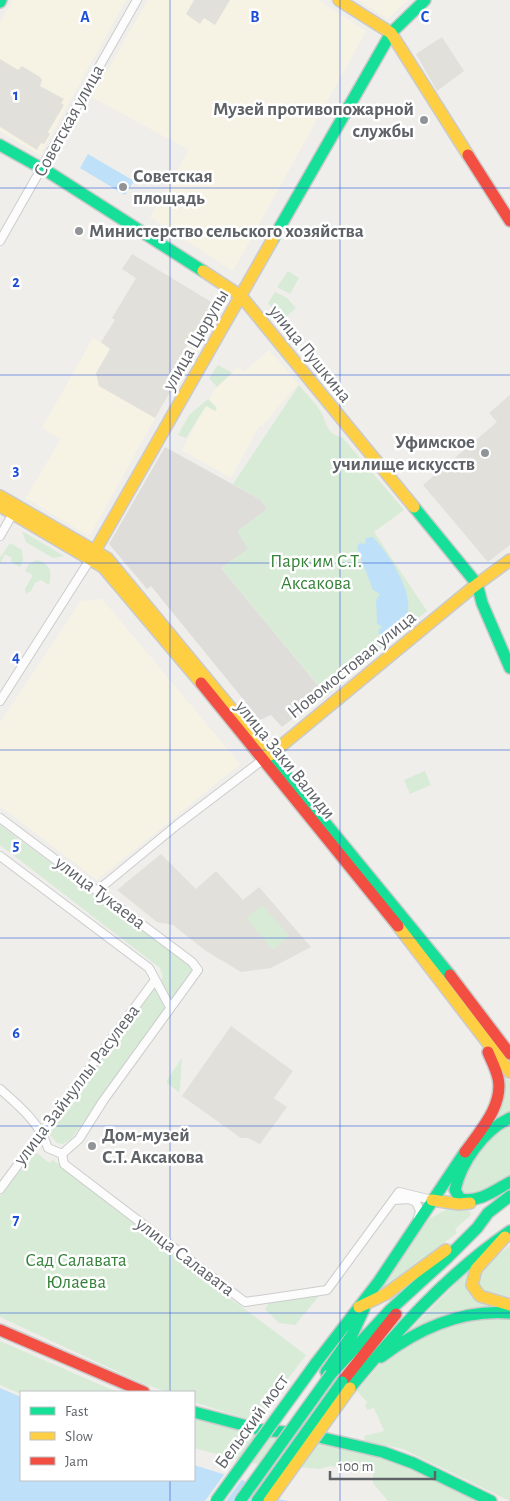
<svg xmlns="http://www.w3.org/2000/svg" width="510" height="1501" viewBox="0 0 510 1501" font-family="'Alegreya Sans',sans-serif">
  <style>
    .commercial { fill: #f7f3e4 }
    .industrial { fill: #dfddda }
    .education { fill: #e2e0da }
    .green { fill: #d8ebd6 }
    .water { fill: #bfe0f9 }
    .pier { fill: #efeeea }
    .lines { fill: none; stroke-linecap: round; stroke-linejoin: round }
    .street-casing { stroke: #cbcccc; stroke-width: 10 }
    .fast-casing { stroke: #cacacb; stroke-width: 14 }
    .slow-casing { stroke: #cacacb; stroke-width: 14 }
    .jam-casing { stroke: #cacacb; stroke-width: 14 }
    .street { stroke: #fdfcfc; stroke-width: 8 }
    .fast { stroke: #16e098; stroke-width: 11 }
    .slow { stroke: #ffcf43; stroke-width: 11 }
    .jam { stroke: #f24e42; stroke-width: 11 }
    .fast-bridge-casing { stroke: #cacacb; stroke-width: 14; stroke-linecap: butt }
    .slow-bridge-casing { stroke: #cacacb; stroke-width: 14; stroke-linecap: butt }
    .fast-bridge { stroke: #16e098; stroke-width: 11 }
    .slow-bridge { stroke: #ffcf43; stroke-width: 11 }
    .grid { fill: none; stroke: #1d4ed8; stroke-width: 1; stroke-opacity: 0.55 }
    .poi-dot { fill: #919496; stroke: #fff; stroke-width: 2 }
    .labels { text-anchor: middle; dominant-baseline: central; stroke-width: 5; stroke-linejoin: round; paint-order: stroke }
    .poi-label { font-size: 19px; font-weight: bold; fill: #5f6368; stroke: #fff; text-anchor: start }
    .street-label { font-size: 19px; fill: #5f6368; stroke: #fff }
    .park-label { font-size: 19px; fill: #348238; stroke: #fff }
    .grid-label { font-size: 16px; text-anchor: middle; font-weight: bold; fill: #1d4ed8; stroke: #fff; stroke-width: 5; stroke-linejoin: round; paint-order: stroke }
  </style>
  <rect width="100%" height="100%" fill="#efeeea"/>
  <path class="commercial" d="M13 0H126L40 155 0 131V22Z
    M148 0H318L366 31 233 271 150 217 189 150 92 97Z
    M358 0H408L388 19Z
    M93 338 110 349 97 372 99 386 155 418 90 535H87L26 498 61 439 42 428Z
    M269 350 298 384 262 426H259L231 478 182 450 213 391 238 367 244 372Z
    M102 599 240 764 97 880 0 806V723L81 601Z"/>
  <path class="industrial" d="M165 447 261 500 267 509 248 549 221 568 325 694 282 727 271 715 260 720 151 586 147 589 109 544Z"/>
  <path class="education" d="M194 0H230L215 25 204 18 200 24 186 14Z
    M442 37 464 71 437 91 416 54Z
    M0 59 18 70 22 66 40 77 42 80 40 86 64 99 61 103 64 105 48 132 50 134 44 144 41 143 37 150 0 127Z
    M132 254 213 303 179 359 186 364 155 418 99 386 96 373 110 349 101 342 115 320 112 318 136 278 122 269Z
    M510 395V545L488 562 423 485 497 422 489 413Z
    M161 854 196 889 216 871 243 900 259 887 311 947 271 968 241 972 206 951 173 925 157 922 117 890Z
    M231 1026 293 1071 274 1098 287 1107 260 1144 248 1138H241L182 1096Z"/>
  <path class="green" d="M288 271 299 278 290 294 277 287Z
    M275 292 287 298 296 308 282 320 268 303Z
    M218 365 232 373 217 387 209 378Z
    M299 385C306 394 317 404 322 414 327 425 328 435 342 437L404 510 374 532 427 611 368 659 327 696 221 568 248 549 237 531 267 509 261 500 233 484Z
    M208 399 217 408 215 411 206 406 186 438 178 435 189 415Z
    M22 531 64 556 53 558 26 542Z
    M10 543 22 550 23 560 20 567 11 562 12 558 5 554 0 564V558Z
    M37 560C51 564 52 572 49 585L41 580 35 583 31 591 26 594 25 589 33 575 25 571 29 564Z
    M425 771 431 785 410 794 404 780Z
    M0 825 196 970 71 1139 63 1144 57 1143 50 1135 54 1122 163 977 160 968 0 845Z
    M262 905 289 936 273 950 246 918Z
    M182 1058 180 1088 179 1092 167 1083V1080Z
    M504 1075 510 1081V1114L492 1122Z
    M510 1122V1176L473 1197 461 1194 460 1184 463 1177 492 1135Z
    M33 1150 49 1163 53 1160 199 1275 306 1355 277 1393 266 1411 256 1422 194 1402V1392H167L142 1383 0 1317V1196Z
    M447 1209 470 1211 471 1215 455 1229 457 1233 383 1289 384 1284 429 1219Z
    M510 1245V1301L492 1297 477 1286 479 1270Z
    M472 1267 469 1274 491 1305 408 1332Z
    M320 1295 295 1325 279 1323 265 1309 268 1304 273 1302Z
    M510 1317V1501L403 1449 365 1441 364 1436 384 1431 374 1408 367 1410 365 1405 367 1402 357 1391 387 1356 401 1346 463 1319Z
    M0 1341 117 1392H21V1394L0 1385Z
    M194 1416 354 1448 403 1464 476 1501H388L373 1483V1473L330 1466 319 1469 251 1463 194 1448Z"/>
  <path class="water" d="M88 154 134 181 125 195 80 168Z
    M373 537C388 553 420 599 404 621 399 628 389 631 381 635L378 633 380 628 383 627 377 624 376 600 380 594 373 590 357 548 359 543 365 544 366 538Z
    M0 1388 21 1397V1480H194V1465L245 1481 277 1499 289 1501H0Z"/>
  <path class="pier" d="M226 1472 243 1478 226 1501H205Z"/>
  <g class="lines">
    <defs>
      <path id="street" d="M0 241 137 0
        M0 536 15 510
        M0 701 91 558
        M0 818 192 962 198 970 103 1101 79 1139 62 1154
        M0 856 149 968 170 1007
        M98 890 177 825 265 758
        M0 1089C20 1107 39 1122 48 1148L62 1154 64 1164 245 1302 327 1290 399 1192 432 1200
        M0 1189 155 980
        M394 1200 409 1199 416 1202 420 1211 418 1218"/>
      <path id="fast" d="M0 2 1 0
        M0 145 50 173 203 271
        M273 239 391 33 425 0
        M414 507 477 584 482 603 510 668
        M268 753 450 975
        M510 1118C484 1130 461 1162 455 1190L460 1199C479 1203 494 1191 510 1182
        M381 1357C418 1329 463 1309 510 1313
        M316 1363 379 1281 465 1152
        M326 1372 352 1335 364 1309
        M331 1374 390 1310 446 1259 477 1228 488 1213 510 1196
        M350 1388C398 1330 447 1274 510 1231
        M194 1412 262 1430 306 1434 383 1452 413 1463 491 1501"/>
      <path id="slow" d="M339 0 391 33 468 155
        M203 271 241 296 414 507
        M0 496 107 558 268 753
        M0 506 103 567 201 683
        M92 556 273 239
        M270 755 472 588 510 560
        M398 926 510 1072
        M432 1200 459 1204 470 1203
        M505 1237 476 1269 472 1285 480 1296 510 1305
        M359 1307 386 1294 446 1250"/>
      <path id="jam" d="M468 155 510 221
        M201 683 398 926
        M450 975 510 1054
        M465 1152C480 1131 504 1105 498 1078 496 1069 491 1060 488 1052
        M0 1330 144 1392
        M342 1382 396 1314"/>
    </defs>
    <use href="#street" class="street-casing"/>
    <use href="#fast" class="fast-casing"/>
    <use href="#slow" class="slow-casing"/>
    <use href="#jam" class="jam-casing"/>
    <use href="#street" class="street"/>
    <use href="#fast" class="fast"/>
    <use href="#slow" class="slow"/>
    <use href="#jam" class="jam"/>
    <defs>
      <path id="fast-bridge" d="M216 1501 316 1363
        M240 1501 331 1374
        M257 1501 342 1382"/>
      <path id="slow-bridge" d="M269 1501 350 1388"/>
    </defs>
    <use href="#fast-bridge" class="fast-bridge-casing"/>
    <use href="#slow-bridge" class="slow-bridge-casing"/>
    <use href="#fast-bridge" class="fast-bridge"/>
    <use href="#slow-bridge" class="slow-bridge"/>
  </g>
  <path class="grid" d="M170 0V1392M340 0V1501M0 188H510M0 375H510M0 563H510M0 750H510M0 938H510M0 1126H510M0 1313H510M170 1480V1501"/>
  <g class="poi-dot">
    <circle cx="424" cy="120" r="5"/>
    <circle cx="123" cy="187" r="5"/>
    <circle cx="79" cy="231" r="5"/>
    <circle cx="485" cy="453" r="5"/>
    <circle cx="92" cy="1146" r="5"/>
  </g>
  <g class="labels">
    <g class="poi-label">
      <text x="414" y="109" text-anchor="end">Музей противопожарной<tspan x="414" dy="22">службы</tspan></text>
      <text x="133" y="176">Советская<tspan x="133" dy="22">площадь</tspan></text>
      <text x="89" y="231">Министерство сельского хозяйства</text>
      <text x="475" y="442" text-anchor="end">Уфимское<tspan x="475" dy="22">училище искусств</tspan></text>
      <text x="102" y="1135">Дом-музей<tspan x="102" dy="22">С.Т. Аксакова</tspan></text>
    </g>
    <g class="street-label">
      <text transform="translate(69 121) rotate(-61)">Советская улица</text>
      <text transform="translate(196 340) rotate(-60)">улица Цюрупы</text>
      <text transform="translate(310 354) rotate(51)">улица Пушкина</text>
      <text transform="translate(352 665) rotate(-39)">Новомостовая улица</text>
      <text transform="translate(285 760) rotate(51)">улица Заки Валиди</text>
      <text transform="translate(100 893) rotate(37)">улица Тукаева</text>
      <text transform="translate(77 1085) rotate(-53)">улица Зайнуллы Расулева</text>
      <text transform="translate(185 1257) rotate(37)">улица Салавата</text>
      <text transform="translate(252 1422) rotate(-54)">Бельский мост</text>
    </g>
    <g class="park-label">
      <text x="316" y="561">Парк им С.Т.<tspan x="316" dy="22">Аксакова</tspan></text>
      <text x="76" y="1260">Сад Салавата<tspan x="76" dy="22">Юлаева</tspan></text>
    </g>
  </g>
  <g class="grid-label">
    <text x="85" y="22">A</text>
    <text x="255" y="22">B</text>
    <text x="425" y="22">C</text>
    <text x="16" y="100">1</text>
    <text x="16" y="287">2</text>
    <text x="16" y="475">3</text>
    <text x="16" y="662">4</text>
    <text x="16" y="850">5</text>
    <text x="16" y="1038">6</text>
    <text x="16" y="1225">7</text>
  </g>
  <rect x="20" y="1391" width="175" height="90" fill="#ffffff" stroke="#bfc1c3"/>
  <rect x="30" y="1407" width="25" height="8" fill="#16e098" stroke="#bfc1c3"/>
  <text x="65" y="1416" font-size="15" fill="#5f6368">Fast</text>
  <rect x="30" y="1432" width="25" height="8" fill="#ffcf43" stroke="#bfc1c3"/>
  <text x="65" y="1441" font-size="15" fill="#5f6368">Slow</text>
  <rect x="30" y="1457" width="25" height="8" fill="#f24e42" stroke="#bfc1c3"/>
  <text x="65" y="1466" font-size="15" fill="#5f6368">Jam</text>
  <path d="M330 1471v8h105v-8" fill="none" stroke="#5f6368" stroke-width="2.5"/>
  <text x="338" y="1471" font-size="15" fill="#5f6368" stroke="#ffffff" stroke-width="4" paint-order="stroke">100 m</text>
</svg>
